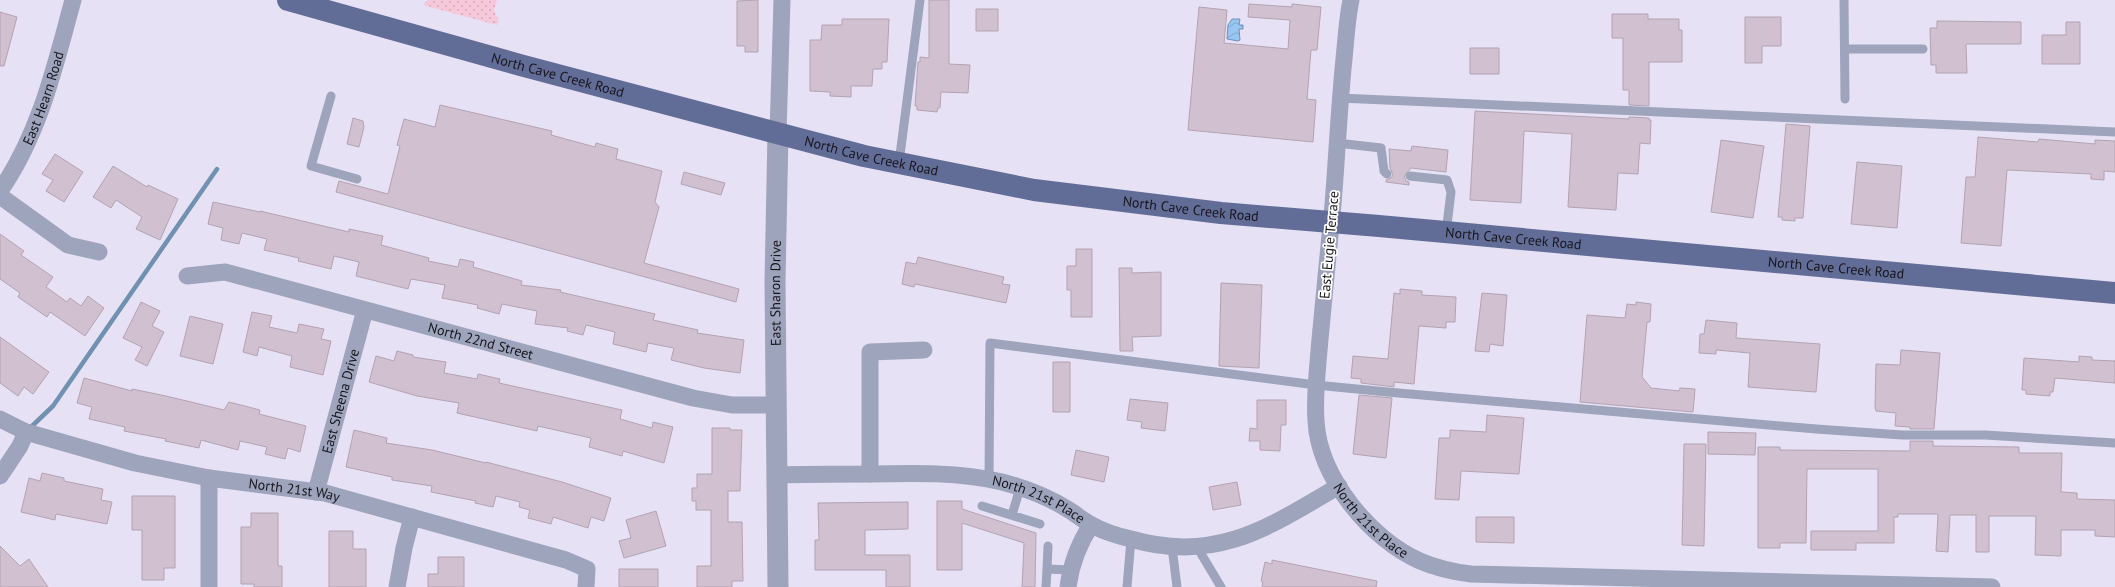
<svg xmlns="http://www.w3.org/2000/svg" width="2115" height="587" viewBox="0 0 2115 587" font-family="'PT Sans',sans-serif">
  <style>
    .grass { fill: url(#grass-dots) }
    .water { fill: url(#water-waves); stroke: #7091b1 }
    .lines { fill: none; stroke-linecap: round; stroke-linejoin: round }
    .stream { stroke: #7091b1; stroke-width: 4.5 }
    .building { fill: #d1c0d0; stroke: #b3a3b2 }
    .service { stroke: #9da4bc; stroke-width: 9 }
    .minor { stroke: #9da4bc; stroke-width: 17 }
    .tertiary { stroke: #9da4bc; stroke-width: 21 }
    .primary { stroke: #626d97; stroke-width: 22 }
    .labels { text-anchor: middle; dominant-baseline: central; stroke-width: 3.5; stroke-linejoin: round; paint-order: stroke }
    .street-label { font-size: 14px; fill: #17151c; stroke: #fff }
  </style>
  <defs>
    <pattern id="grass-dots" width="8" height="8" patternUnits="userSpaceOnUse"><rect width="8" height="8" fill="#f6c8d9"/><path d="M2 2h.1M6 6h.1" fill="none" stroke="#d2abba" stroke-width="1.8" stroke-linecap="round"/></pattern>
    <pattern id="water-waves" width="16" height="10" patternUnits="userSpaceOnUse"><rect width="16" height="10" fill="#96c6f1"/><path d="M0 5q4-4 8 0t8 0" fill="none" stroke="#81a9ce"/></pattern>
  </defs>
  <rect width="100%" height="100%" fill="#e7e1f5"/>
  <path class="grass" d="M428 0H497L494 10 499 21 497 25 423 5Z"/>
  <path class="water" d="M1232 19H1240L1239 25H1243V29H1239L1240 40 1238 41 1227 39 1228 25Z"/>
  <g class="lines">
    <path class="stream" d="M30 428 53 406 217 169"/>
  </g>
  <path class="building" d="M758 0V52H745V46H737V1Z
    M929 0H949V64L970 65 968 93 941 92 940 108H938L937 112 917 110V106H915L918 62H920V57L929 58Z
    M1249 4 1292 7V4L1321 7 1317 50H1311L1307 99 1316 100 1313 142 1188 130 1199 7 1227 10 1224 43 1288 49 1290 20 1248 17Z
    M976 9H998V31H976Z
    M0 12 17 17 4 66H0Z
    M1612 14H1648V19H1679V30H1682V62H1649V106L1629 105V90H1623V38H1612Z
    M1745 17H1781V46H1762V63H1745Z
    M842 19H889L887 62H882V69H873L872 86H851V97L830 96V92L810 91V40H821L822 25H842Z
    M1937 21 2021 22V44H1966L1967 73H1936V65H1931L1930 28H1937Z
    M2066 22H2080V64H2042V35H2066Z
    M1470 48H1499V74H1470Z
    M440 105 552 131 551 135 595 147 596 143 618 149 616 159 662 171 655 202 659 207 644 263 739 289 736 302 336 192 339 181 388 194 400 146 397 145 404 119 435 127Z
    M1475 111 1629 119V117L1649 118V120H1651L1650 144 1640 143 1638 174 1618 173 1616 210 1568 207 1572 134 1524 131 1521 203 1470 200Z
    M353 118 363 121 364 127 359 147 347 144Z
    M1786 124 1810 126 1803 218H1795V221L1782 220V217H1778Z
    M1978 137 2038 142 2039 139 2095 144V140L2115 141V172L2104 171V180L2091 179V174L2007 170 2001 246 1961 243 1966 177H1975Z
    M1721 140 1764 146 1753 218 1711 212Z
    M1412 146 1448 150 1446 172 1411 168 1404 176 1406 181 1409 182V185L1386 182V180L1391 178 1393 175 1390 168 1389 149 1411 151Z
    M55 154 83 172 64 202 46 191 53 180 42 174Z
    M1857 162 1902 166 1897 228 1851 224Z
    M113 166 147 187 148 185 178 199 160 240 136 229 142 217 116 200 111 208 93 197Z
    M684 172 725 183 721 195 681 184Z
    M213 202 260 212V211L349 232V229L383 236 381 245 429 258 428 261 458 267 460 259 474 262 473 267 522 281 521 285 561 290 560 292 655 314 653 320 698 330 697 333 744 340 740 373 704 368 671 360 674 348 648 343 646 352 613 344 615 332 586 325 583 335 567 331 568 328 535 324 537 311 502 304 499 314 477 308 478 305 442 298 445 285 411 279 408 289 356 276 359 262 334 256 331 269 298 261 299 258 264 250 267 239 242 233 239 244 221 240 223 228 208 224Z
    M0 234 24 251 21 255 53 277 46 287 67 302 70 298 81 306 88 296 104 308 85 336 50 312 47 317 18 297 20 293 0 279Z
    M1076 249H1092V317H1071V290H1067V266H1076Z
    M918 257 1004 277 1002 284 1010 285 1006 303 915 284 914 287 902 284 906 262 916 264Z
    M1119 268H1132V273L1161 272V336L1132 337 1133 351H1120Z
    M1221 283 1262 285 1259 368 1219 366Z
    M1400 289 1422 291V295L1456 297 1455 322H1446V328L1419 326 1414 384 1394 382V387L1361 383V379L1351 378 1353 356 1388 359 1394 293 1400 294Z
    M1482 293 1507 295 1503 346 1490 344 1489 352 1475 351Z
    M141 302 160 311 152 326 164 332 147 366 135 360 142 347 123 338Z
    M1636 302 1651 304 1650 322H1647L1642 377 1651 388 1679 391 1680 388 1695 389 1693 412 1580 402 1587 315 1625 318 1627 304 1636 305Z
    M252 312 272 316 269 327 297 333 299 324 324 329 321 339 331 341 323 375 290 367 292 356 259 347 257 356 243 352Z
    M190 316 223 324 213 364 180 356Z
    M1706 320 1737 323 1736 338 1820 344 1816 392 1748 387 1750 353 1716 350V354L1699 353 1700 334H1704Z
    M0 337 49 372 33 394 24 387 18 396 0 383Z
    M1901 350 1940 353 1934 429H1910V427L1895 426 1896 413 1876 411 1875 408 1876 364 1900 365Z
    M397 351 413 355V357L446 362 444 373 477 379 478 374 500 379 499 383 622 410 620 419 652 428 653 422 673 427 664 463 623 451 622 456 589 447 591 438 538 426 537 431 457 413 459 403 417 396 369 382 376 356 394 361Z
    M2079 356 2092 357V360L2115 361V383L2055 378 2053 392H2050V396L2026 394V390H2022L2024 358 2079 362Z
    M1053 362H1070V412H1053Z
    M84 378 132 391V389L166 396 224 410 229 402 260 410 259 414 306 426 300 452 288 448 285 459 265 454 267 447 240 441 238 450 201 440 199 448 165 441 166 439 124 431 125 427 89 419 92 407 77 403Z
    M1359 395 1392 398 1386 458 1353 454Z
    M1130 399 1168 403 1165 431 1141 428 1142 422 1127 420Z
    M1257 400H1286V425H1281L1280 451 1260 450V441H1249L1250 428 1257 429Z
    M1487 415 1524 418 1519 474 1461 471 1459 500 1435 499 1439 438H1450V430L1486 432Z
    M712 428H730V430H742L740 491H728V522H742L743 581H732V587H697V566H711V510H696V501H692V488H697V474H712Z
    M354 430 387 438 386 443 432 450 486 463V462L562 482 611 498 604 521 591 517 588 528 553 517 551 524 528 518 530 510 519 507 520 502 496 496 493 507 475 503 476 501 431 492 432 486 392 480V477L346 467Z
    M1708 432 1756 433 1755 455 1708 454Z
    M1910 441H1933V446L2019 447V453H2062L2061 492 2077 493V499L2115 500V537L2095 536V530H2061V556L2035 555 2036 516H1989V552H1976V515H1950L1948 552 1936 551 1938 514H1898V517H1894V543H1856V550H1811V531H1878V469H1807L1806 543H1780V548H1758V447H1780V450L1910 451Z
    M1684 444H1706L1704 546 1682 545Z
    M1076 450 1109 457 1104 482 1071 475Z
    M42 473 64 478V481L103 489 101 500 112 502 107 524 56 514 55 520 21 512 29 478 40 481Z
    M1237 482 1241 505 1213 510 1209 487Z
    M132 496H175V568H164V580H142V530H132Z
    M937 501H962V509L1036 533 1035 587H1022L1024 543 962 523V570H937Z
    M908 502V529L865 530V555H910V587H886V570H815V540H819L818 503Z
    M656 511 666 546 624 558 619 541 631 538 626 520Z
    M251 513H278V566H282V587H254V584H241V527H251Z
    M1476 517H1514V543L1476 542Z
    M329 531H353V549H366V587H329Z
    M0 546 20 566 29 559 48 587H0Z
    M438 557H464V587H428V574H438Z
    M1272 560 1377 581 1376 587H1262L1263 582 1261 581 1265 562 1272 564Z
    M619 569H658V587H619Z"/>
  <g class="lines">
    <path class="service" d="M1844 0 1845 99
      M1845 49H1923
      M331 96 311 166 357 179
      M1340 98 2115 132
      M1337 143 1381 148 1384 171 1387 174
      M899 163 920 0
      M1410 176 1447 180 1451 192 1446 233
      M989 480 990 343 1316 385 1387 392 1816 429 1902 435H1985L2115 443
      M982 506 1040 524
      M1012 515 1020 488
      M1048 546 1047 569 1071 570
      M1172 547 1177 587
      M1197 547 1221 587
      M1046 587 1047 569
      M1127 587 1131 539"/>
    <g class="minor">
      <path id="s1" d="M1351 0C1347 19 1346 39 1344 59 1339 107 1337 156 1333 204 1329 249 1324 294 1320 339 1318 366 1314 394 1316 421 1319 477 1370 539 1420 561 1436 568 1454 572 1471 574L1992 587"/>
      <path d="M778 133 782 0"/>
      <path id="s2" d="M0 191C40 133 55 66 73 0"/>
      <path d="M0 196 68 245 99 252"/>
      <path id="s3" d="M187 276 225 272 693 398 732 405H776"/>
      <path id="s4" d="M0 419 26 432 135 463 209 478 325 493 566 560 587 569 586 587"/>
      <path d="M870 474V352L924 350"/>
      <path id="s5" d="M777 475C808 474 839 474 870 474 915 473 959 472 1002 482 1025 488 1050 498 1069 510 1077 515 1084 521 1092 525 1104 532 1118 536 1131 539 1216 564 1269 527 1339 486"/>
      <path d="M0 476 20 446 26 432"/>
      <path id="s6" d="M316 492 365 310"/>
      <path d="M209 587V478"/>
      <path d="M397 587 404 548 412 517"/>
      <path d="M1068 587C1071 564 1078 545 1091 525"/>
    </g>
    <path class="tertiary" id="s7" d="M778 587 775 281 778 133"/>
    <path class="primary" id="s8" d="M288 0 520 65 864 156 1034 190 1221 213 1379 226 2115 293"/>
  </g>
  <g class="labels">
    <g class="street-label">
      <text stroke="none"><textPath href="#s8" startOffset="280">North Cave Creek Road</textPath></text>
      <text stroke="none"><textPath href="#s2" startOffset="103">East Hearn Road</textPath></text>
      <text stroke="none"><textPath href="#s8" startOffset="604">North Cave Creek Road</textPath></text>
      <text stroke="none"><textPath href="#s8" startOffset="928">North Cave Creek Road</textPath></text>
      <text stroke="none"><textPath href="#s8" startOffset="1252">North Cave Creek Road</textPath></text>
      <text transform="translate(1329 245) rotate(-85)">East Eugie Terrace</text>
      <text stroke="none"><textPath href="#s8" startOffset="1576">North Cave Creek Road</textPath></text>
      <text stroke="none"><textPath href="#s7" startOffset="294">East Sharon Drive</textPath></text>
      <text stroke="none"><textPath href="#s3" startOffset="303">North 22nd Street</textPath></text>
      <text stroke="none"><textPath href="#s6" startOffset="94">East Sheena Drive</textPath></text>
      <text stroke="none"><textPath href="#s4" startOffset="304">North 21st Way</textPath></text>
      <text stroke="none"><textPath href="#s5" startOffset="266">North 21st Place</textPath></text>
      <text stroke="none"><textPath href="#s1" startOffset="540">North 21st Place</textPath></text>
    </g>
  </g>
</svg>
